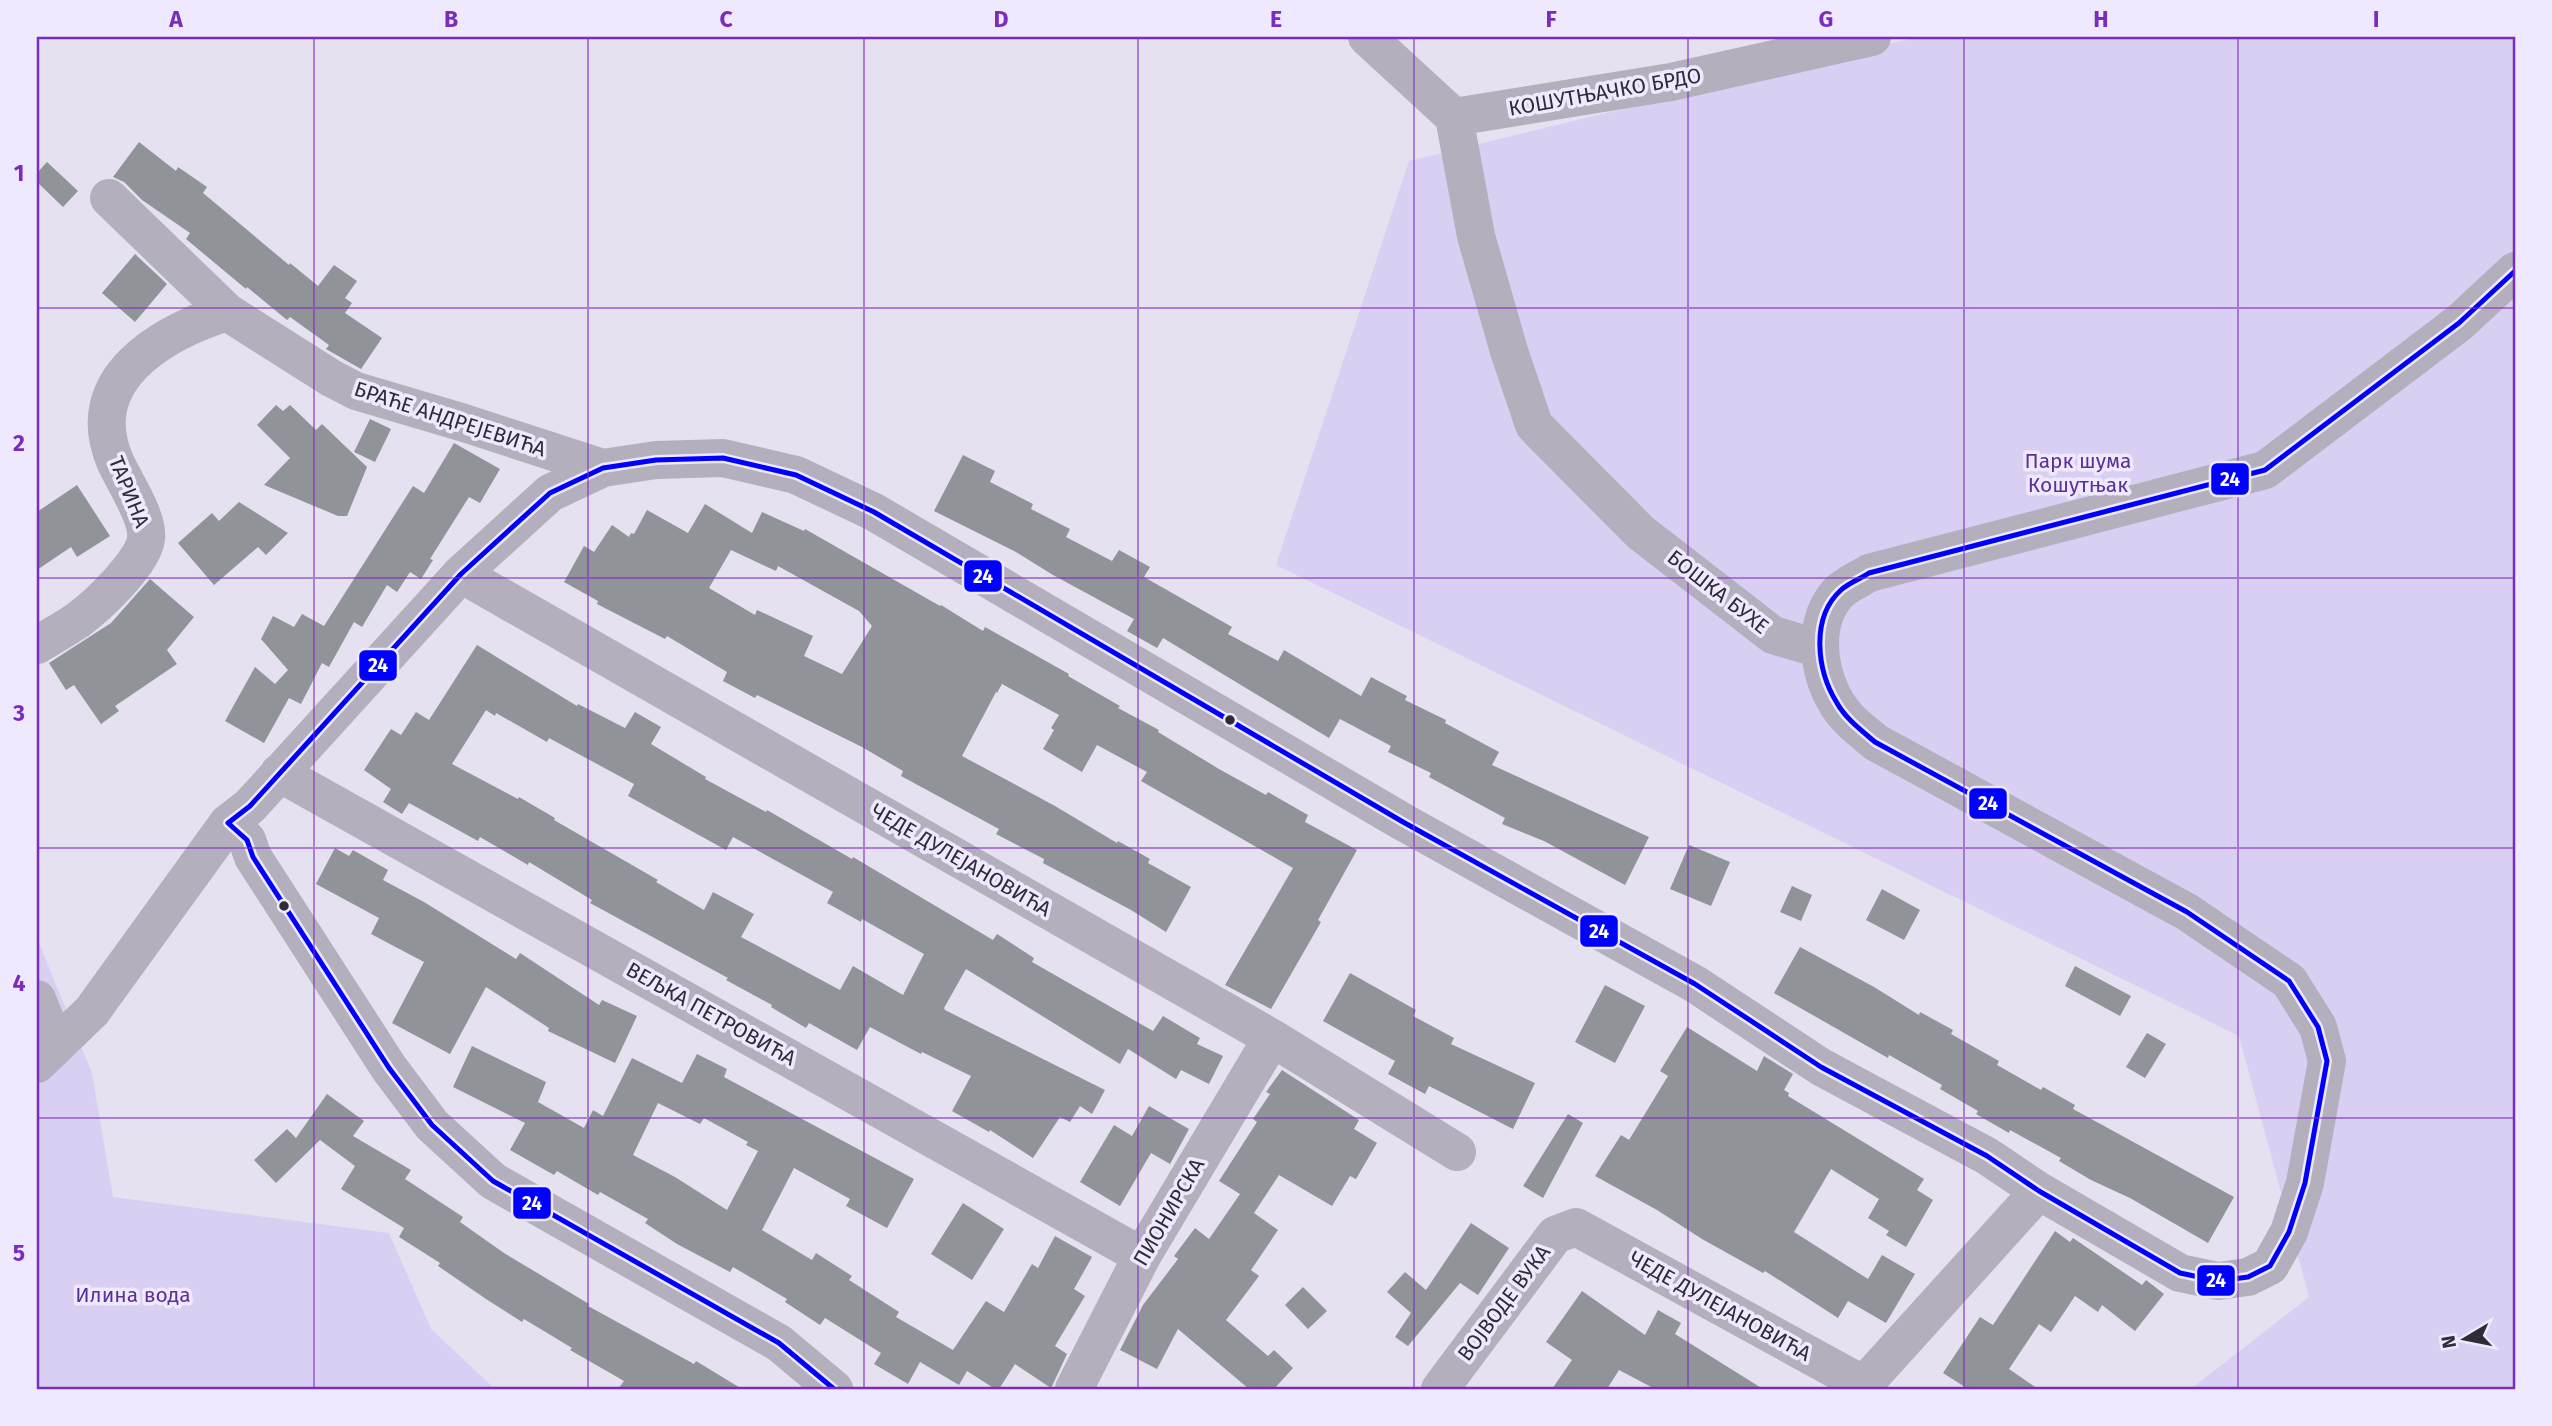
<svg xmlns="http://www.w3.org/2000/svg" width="2552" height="1426" viewBox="0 0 2552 1426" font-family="'Fira Sans',sans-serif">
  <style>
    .green { fill: #d9cff2 }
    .building { fill: #909398; fill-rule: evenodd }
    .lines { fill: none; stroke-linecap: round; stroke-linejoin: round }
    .minor { stroke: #b3afbd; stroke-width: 38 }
    .bus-1-casing { stroke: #efe9ff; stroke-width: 10 }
    .bus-1 { stroke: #00f; stroke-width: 5 }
    .grid { fill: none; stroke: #7b2cbf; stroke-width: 2; stroke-opacity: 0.55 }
    .bus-dot { fill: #2f2c37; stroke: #efe9ff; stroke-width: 2.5 }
    .labels { text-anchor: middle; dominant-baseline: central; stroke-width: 7; stroke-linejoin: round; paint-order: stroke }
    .street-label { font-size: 21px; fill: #2f2c37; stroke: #efe9ff }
    .park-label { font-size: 21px; fill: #5b3194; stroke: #efe9ff }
    .line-badge { stroke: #efe9ff; stroke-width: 2.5 }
    .badge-label { font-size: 19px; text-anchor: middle; font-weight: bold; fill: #fff }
    .neatline { fill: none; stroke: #7b2cbf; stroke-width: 2.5 }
    .grid-label { font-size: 23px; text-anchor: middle; font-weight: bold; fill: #7b2cbf }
  </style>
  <rect width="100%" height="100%" fill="#e6e1f0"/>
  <path class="green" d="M1917 37H2515V1389H2191L2309 1297 2239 1036 1276 565 1409 161Z
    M37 938 92 1073 113 1197 389 1233 431 1329 495 1389H37Z"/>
  <path class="building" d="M139 142 176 171 178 167 207 187 203 193 289 265 290 263 318 286 334 265 357 281 345 298 352 303 345 313 382 338 361 369 326 349 329 345 290 317 287 320 247 287 246 289 186 239 190 233 142 200 124 182 113 177Z
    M47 162 78 191 63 207 37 182V173Z
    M135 254 167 284 135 322 102 293Z
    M276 405 283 411 290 405 316 430 322 424 367 467 347 516H338L264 485 290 458 257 425Z
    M370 419 391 429 375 462 354 452Z
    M454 443 500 469 480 503 469 497 430 559 433 560 421 579 410 572 397 592 387 585 362 627 354 622 329 667 322 663 301 704 289 698 264 743 225 721 255 667 275 684 288 670 261 639 273 616 294 627 302 614 324 626 413 486 424 493Z
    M963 455 995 471 990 482 1033 504 1031 509 1070 529 1066 537 1112 561 1119 550 1150 567 1144 577 1232 627 1228 634 1278 661 1284 650 1361 696 1371 677 1407 696 1405 700 1446 720 1445 723 1499 752 1492 765 1649 837 1625 885 1544 841 1502 824 1505 818 1429 777 1431 773 1388 752 1391 746 1340 719 1329 738 1163 638 1157 648 1127 631 1134 619 1053 575 1016 552 934 511Z
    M77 485 110 536 77 557 71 547 37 570V512Z
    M239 502 288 533 266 555 258 547 214 585 178 543 212 513 219 521Z
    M705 504 752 533 762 512 804 531 805 529 940 606 941 605 983 631 985 627 1069 674 1068 676 1120 706 1118 708 1159 730 1158 732 1219 769 1266 795 1268 792 1308 815 1305 822 1357 850 1318 920 1321 922 1271 1009 1225 985 1293 868 1141 781 1147 772 1097 745 1082 772 1043 749 1054 730 1051 728 1059 715 1002 684 997 693 996 692 962 756 1055 806 1117 843 1118 841 1150 859 1148 863 1191 887 1166 932 1131 910 1043 863 1044 859 996 834 999 829 901 776 903 771 862 747 757 695 755 698 723 681 727 672 667 636 665 639 597 604 598 601 564 582 584 546 594 552 612 525 629 537 631 533 634 534 647 510 688 533ZM731 550 776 571 778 566 859 611 872 626 842 674 804 656 813 636 757 610 755 615 709 588Z
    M150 579 194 617 167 650 177 664 115 706 119 711 101 724 74 685 66 690 49 663 111 623Z
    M477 645 577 706 578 704 625 728 635 712 661 727 651 744 706 777 705 779 766 812 767 810 852 859 853 857 993 940 997 934 1034 958 1032 962 1153 1031 1163 1016 1200 1038 1197 1044 1223 1056 1209 1084 1181 1070 1176 1079 1128 1049 1120 1064 966 969 944 1008 945 1010 1105 1090 1092 1114 1080 1106 1070 1122 1060 1117 1033 1158 990 1130 989 1132 952 1111 971 1076 922 1052 921 1054 870 1027 857 1050 809 1023 806 1028 771 1007 772 1005 726 980 728 978 590 903 592 900 529 862 528 865 480 837 478 841 409 803 402 814 383 802 391 789 364 770 391 729 401 735 416 712 429 720ZM486 710 495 716 496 713 547 742 549 738 634 784 628 796 726 850 733 837 833 892 827 903 861 922 862 919 924 954 903 995 853 966 840 990 741 937 754 914 713 892 704 910 656 882 658 880 554 820 555 818 519 797 518 799 452 764Z
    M1689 845 1730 862 1711 906 1670 889Z
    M335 848 349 856 353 850 388 870 383 880 424 902 516 959 520 953 599 1005 602 1000 637 1016 615 1063 548 1031 549 1028 486 987 450 1054 392 1023 424 962 371 934 379 918 316 884Z
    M1792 886 1812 895 1801 921 1780 912Z
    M1882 889 1920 910 1904 940 1866 920Z
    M1800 947 1874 987 1919 1015 1920 1012 1953 1030 1951 1034 1999 1061 1997 1065 2041 1090 2043 1087 2075 1105 2073 1109 2234 1197 2208 1243 2130 1198 2091 1180 2059 1161 2061 1158 2010 1130 2009 1133 1976 1114 1978 1111 1940 1089 1942 1085 1889 1055 1888 1058 1774 993Z
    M2075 966 2131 996 2120 1016 2065 986Z
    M1350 973 1416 1010 1413 1016 1454 1038 1451 1044 1535 1083 1513 1129 1429 1086 1425 1094 1388 1074 1395 1061 1323 1021Z
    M1605 985 1645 1006 1615 1063 1575 1042Z
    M1687 1027 1757 1071 1764 1056 1793 1074 1784 1090 1789 1093 1788 1096 1924 1179 1917 1190 1933 1200 1906 1247 1886 1235 1889 1231 1868 1218 1879 1199 1831 1169 1794 1232 1868 1279 1882 1255 1915 1274 1886 1323 1848 1301 1838 1318 1765 1271 1763 1273 1702 1239 1657 1210 1595 1176 1621 1135 1629 1140 1668 1076 1660 1071Z
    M2147 1033 2166 1044 2145 1078 2126 1067Z
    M472 1046 546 1082 538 1102 584 1128 593 1110 603 1116 632 1058 682 1083 697 1054 727 1069 724 1077 914 1179 887 1228 846 1206 850 1199 794 1168 762 1230 812 1260 816 1253 852 1276 849 1280 899 1312 896 1317 953 1350 986 1301 1004 1312 1032 1264 1038 1268 1055 1236 1092 1257 1074 1289 1085 1296 1055 1346 1067 1354 1053 1384 1051 1388 1015 1364 999 1389H995L967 1371 959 1385 920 1362 908 1384 874 1364 881 1353 825 1318 820 1325 785 1302 787 1299 733 1267 730 1272 677 1244 645 1223 648 1219 600 1192 598 1195 557 1171 554 1175 510 1150 525 1123 453 1087ZM658 1103 700 1124 704 1118 748 1142 746 1145 758 1151 727 1210 675 1177 633 1155Z
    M1282 1070 1359 1120 1354 1129 1377 1143 1356 1179 1350 1176 1332 1206 1279 1175 1254 1213 1278 1230 1251 1270 1259 1276 1226 1320 1268 1356 1274 1350 1293 1368 1274 1389H1249L1178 1329 1157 1369 1120 1350 1143 1305 1178 1259 1174 1256 1195 1228 1209 1239 1240 1194 1219 1181 1257 1122 1253 1119 1270 1094 1266 1092Z
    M327 1094 364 1121 353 1136 411 1170 405 1179 463 1217 460 1222 504 1253 589 1304 588 1306 694 1364 696 1361 742 1389H618L624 1381 570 1350 572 1348 524 1319 522 1322 486 1299 438 1266 440 1263 399 1237 404 1228 341 1189 355 1166 320 1140 276 1183 254 1160 287 1129 296 1138Z
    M1149 1106 1189 1129 1170 1164 1151 1153 1120 1206 1080 1182 1114 1125 1132 1136Z
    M1568 1114 1583 1123 1543 1198 1523 1186Z
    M963 1203 1004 1229 972 1280 931 1254Z
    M1471 1223 1509 1248 1478 1295 1460 1283 1408 1346 1395 1337 1411 1313 1387 1292 1405 1272 1426 1290Z
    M2055 1231 2070 1242 2073 1238 2142 1285 2146 1280 2164 1294 2135 1331 2102 1305 2098 1312 2075 1296 2051 1332 2039 1324 2009 1369 2038 1389H1968L1943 1373 1980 1317 1993 1325Z
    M1303 1287 1327 1311 1308 1329 1285 1305Z
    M1582 1291 1645 1335 1658 1310 1681 1323 1675 1334 1763 1389H1655L1619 1370 1607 1389H1552L1572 1360 1546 1342Z"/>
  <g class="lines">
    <path class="minor" d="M1367 37 1454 117 1671 82 1872 37
      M1454 117 1476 236 1509 351 1534 425 1640 532 1773 635 1820 649
      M109 198 227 312 331 378 356 391 461 422 603 468
      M461 574 1272 1038 1457 1152
      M37 645C50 637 65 629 78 620 97 606 143 563 146 539 149 517 124 482 115 461 80 379 162 333 227 312
      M279 773 1142 1256
      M37 999 56 1046
      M37 1064 92 1011 228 823
      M834 1389 779 1343 493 1181 432 1125 389 1068 253 857 247 840 228 823 250 806 461 574 550 493 603 468 656 460 723 458 796 475 874 512 1403 822 1695 984 1821 1067 1987 1156 2039 1191 2180 1273 2218 1281 2248 1277 2270 1266 2289 1232 2305 1183 2327 1061 2318 1027 2289 981 2187 912 1875 742C1866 734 1855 726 1847 717 1819 687 1808 626 1838 593 1845 585 1860 579 1869 573L2265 470 2459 323 2515 271
      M1074 1389 1142 1256 1272 1038
      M1440 1389 1555 1235 1576 1227 1864 1385
      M1860 1389 2039 1191"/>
    <defs>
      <path id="bus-1" d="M834 1389 779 1343 493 1181 432 1125 389 1068 253 857 247 840 228 823 250 806 461 574 550 493 603 468 656 460 723 458 796 475 874 512 1403 822 1695 984 1821 1067 1987 1156 2039 1191 2180 1273 2218 1281 2248 1277 2270 1266 2289 1232 2305 1183 2327 1061 2318 1027 2289 981 2187 912 1875 742C1861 730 1846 719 1837 703 1817 671 1810 618 1841 590 1849 583 1860 579 1869 573L2265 470 2459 323 2515 271"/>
    </defs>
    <use href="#bus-1" class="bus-1-casing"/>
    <use href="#bus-1" class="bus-1"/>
  </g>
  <path class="grid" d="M314 37V1389M588 37V1389M864 37V1389M1138 37V1389M1414 37V1389M1688 37V1389M1964 37V1389M2238 37V1389M37 308H2515M37 578H2515M37 848H2515M37 1118H2515"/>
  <g class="bus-dot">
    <circle cx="1230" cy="720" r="6"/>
    <circle cx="284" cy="906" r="6"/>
  </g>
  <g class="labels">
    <g class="street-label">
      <text transform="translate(1605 92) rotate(-10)">КОШУТЊАЧКО БРДО</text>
      <text transform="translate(450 419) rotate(18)">БРАЋЕ АНДРЕЈЕВИЋА</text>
      <text transform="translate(129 492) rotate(68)">ТАРИНА</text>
      <text transform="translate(1718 592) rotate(38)">БОШКА БУХЕ</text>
      <text transform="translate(961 860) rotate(30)">ЧЕДЕ ДУЛЕЈАНОВИЋА</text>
      <text transform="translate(711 1014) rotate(29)">ВЕЉКА ПЕТРОВИЋА</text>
      <text transform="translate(1169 1212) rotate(-60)">ПИОНИРСКА</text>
      <text transform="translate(1504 1303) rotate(-53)">ВОЈВОДЕ ВУКА</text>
      <text transform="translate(1720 1306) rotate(29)">ЧЕДЕ ДУЛЕЈАНОВИЋА</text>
    </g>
    <g class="park-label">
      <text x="2078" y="461">Парк шума<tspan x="2078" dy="24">Кошутњак</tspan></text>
      <text x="133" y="1295">Илина вода</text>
    </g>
  </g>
  <g class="line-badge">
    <rect x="2210" y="462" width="40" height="34" rx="7" fill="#00f"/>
    <rect x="963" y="559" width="40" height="34" rx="7" fill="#00f"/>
    <rect x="358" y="649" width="40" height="33" rx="7" fill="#00f"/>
    <rect x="1968" y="787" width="40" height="33" rx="7" fill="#00f"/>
    <rect x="1579" y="914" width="40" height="34" rx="7" fill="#00f"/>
    <rect x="512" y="1186" width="40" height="34" rx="7" fill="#00f"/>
    <rect x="2196" y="1264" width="40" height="33" rx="7" fill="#00f"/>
  </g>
  <g class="badge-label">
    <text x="2230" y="486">24</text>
    <text x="983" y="583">24</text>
    <text x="378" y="672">24</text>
    <text x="1988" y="810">24</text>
    <text x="1599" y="938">24</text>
    <text x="532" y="1210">24</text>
    <text x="2216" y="1287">24</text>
  </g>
  <rect width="2552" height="1426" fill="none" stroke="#efe9ff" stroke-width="77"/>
  <g transform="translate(2465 1339) rotate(260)" stroke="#efe9ff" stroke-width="5" paint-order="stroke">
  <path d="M0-5L12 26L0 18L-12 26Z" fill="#2f2c37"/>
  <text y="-10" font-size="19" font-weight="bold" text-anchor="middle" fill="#2f2c37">N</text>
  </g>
  <rect x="38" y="38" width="2476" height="1350" class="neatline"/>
  <g class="grid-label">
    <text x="176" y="27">A</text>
    <text x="451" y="27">B</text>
    <text x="726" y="27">C</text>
    <text x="1001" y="27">D</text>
    <text x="1276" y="27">E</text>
    <text x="1551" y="27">F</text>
    <text x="1826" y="27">G</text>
    <text x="2101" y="27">H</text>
    <text x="2376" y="27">I</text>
    <text x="19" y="181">1</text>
    <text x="19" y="451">2</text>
    <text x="19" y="721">3</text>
    <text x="19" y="991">4</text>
    <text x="19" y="1261">5</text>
  </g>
</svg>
